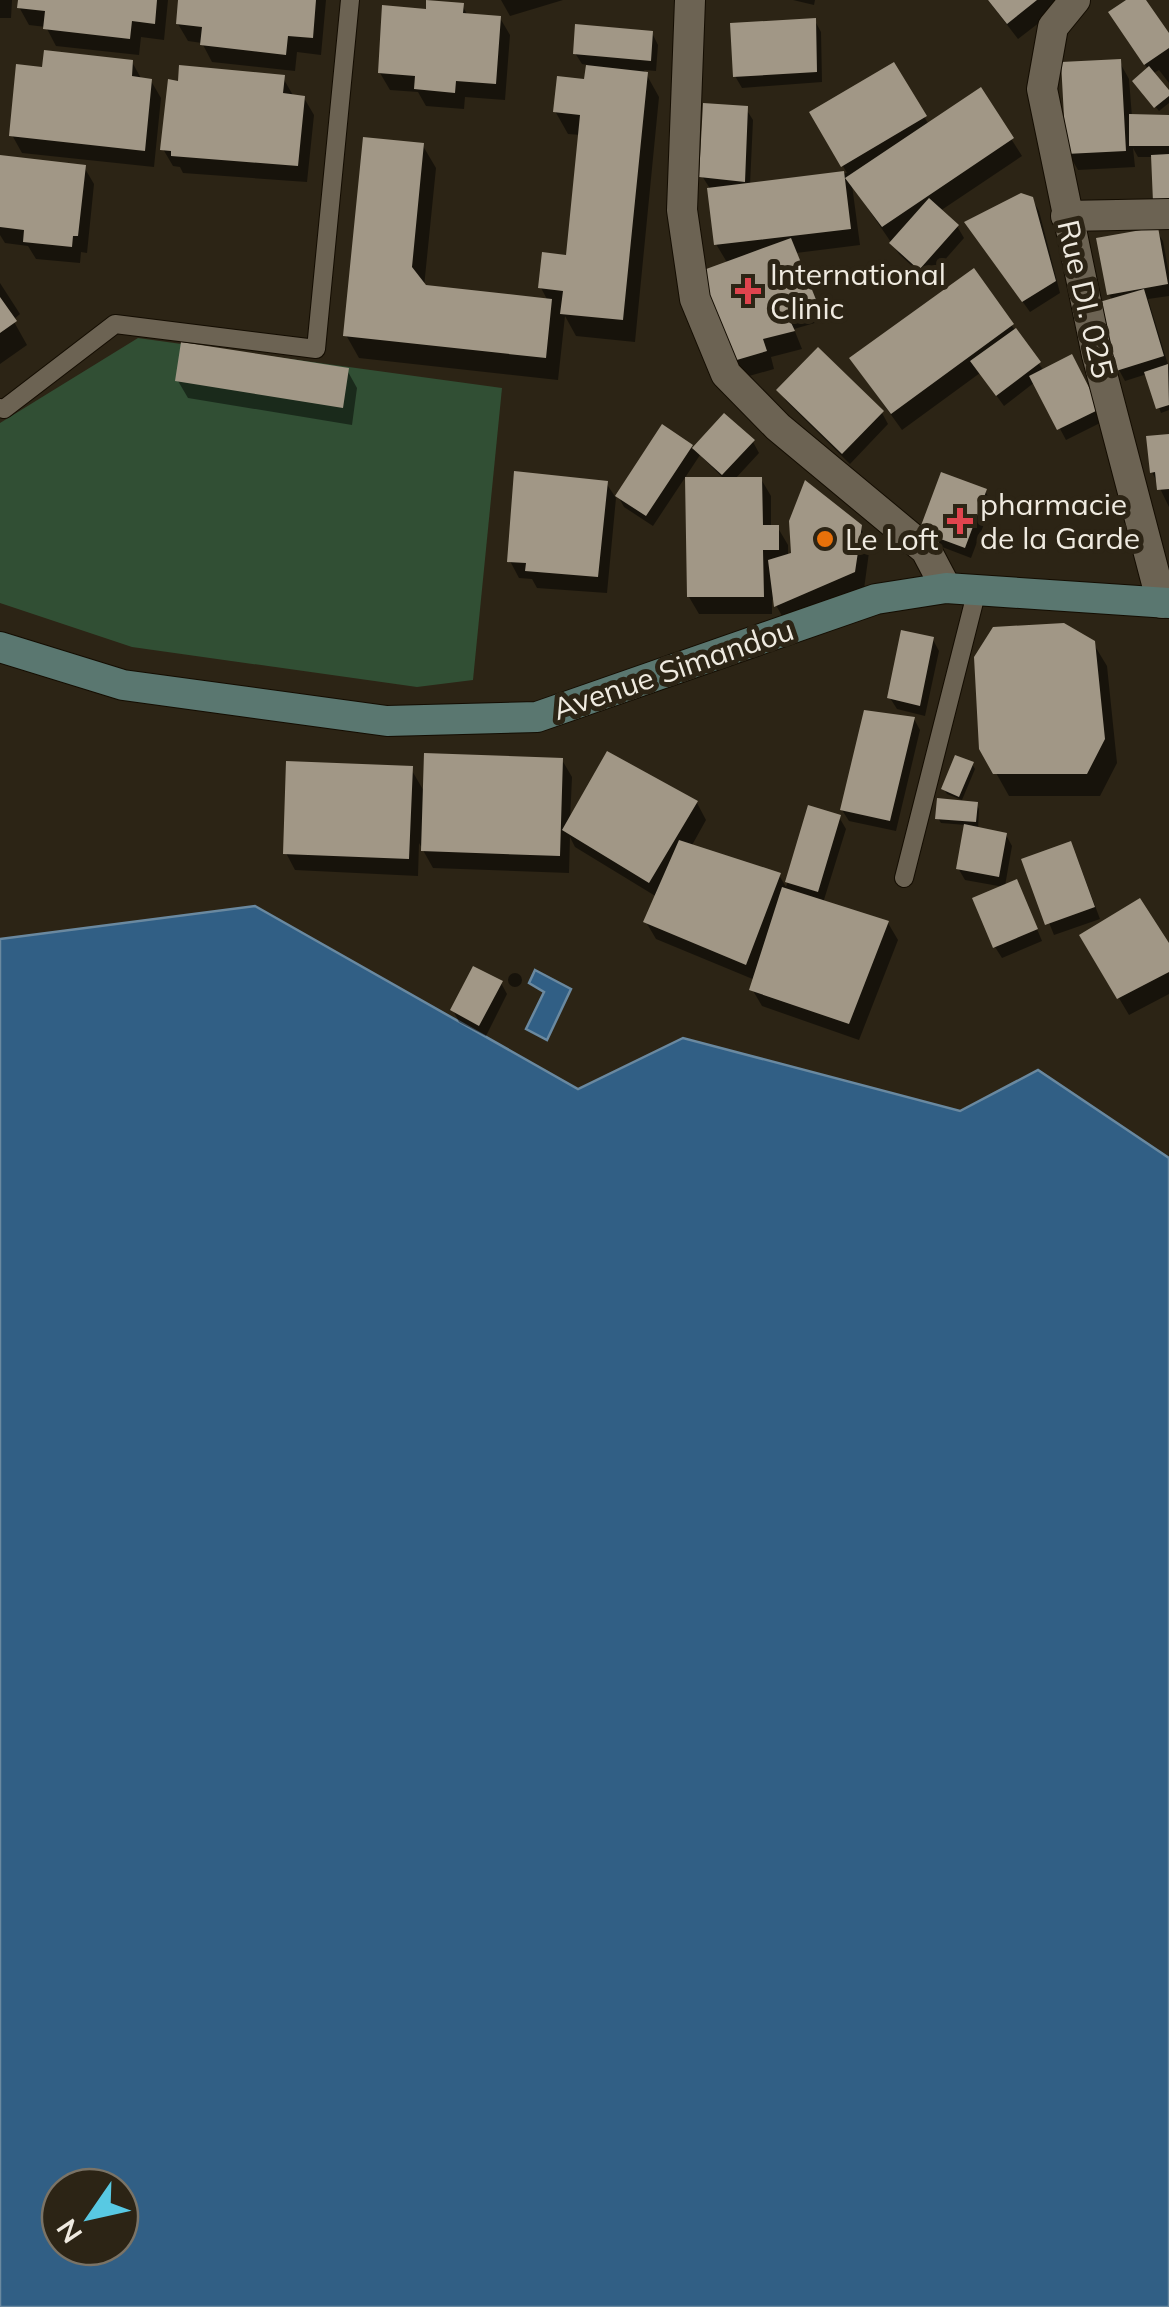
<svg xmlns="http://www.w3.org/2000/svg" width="1169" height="2307" viewBox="0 0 1169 2307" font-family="Mulish,sans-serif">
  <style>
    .green { fill: #314f34 }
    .water { fill: #315f85; stroke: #6a89a0; stroke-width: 2.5; fill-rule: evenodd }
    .shadow { fill: #0007 }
    .building { fill: #a19786 }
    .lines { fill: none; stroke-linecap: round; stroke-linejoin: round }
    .lane-casing { stroke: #140d02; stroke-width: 20 }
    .street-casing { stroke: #140d02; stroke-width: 32 }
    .secondary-casing { stroke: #140d02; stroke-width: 32 }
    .lane { stroke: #6c6353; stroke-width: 18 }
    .street { stroke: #6c6353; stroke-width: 30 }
    .secondary { stroke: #5a7770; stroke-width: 30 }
    .health-dot { fill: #e0444e; stroke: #2c2415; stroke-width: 4 }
    .food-dot { fill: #e8710a; stroke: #2c2415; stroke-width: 4 }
    .labels { text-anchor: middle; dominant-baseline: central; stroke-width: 10; stroke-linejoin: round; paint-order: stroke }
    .poi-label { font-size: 30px; fill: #efeae0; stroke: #2c2415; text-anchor: start }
    .street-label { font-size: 30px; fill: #efeae0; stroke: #2c2415 }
  </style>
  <rect width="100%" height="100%" fill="#2c2415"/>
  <path class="green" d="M138 338 502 388 473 680 417 687 132 647 0 603V423Z"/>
  <path class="water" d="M255 906 578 1089 683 1038 960 1111 1038 1070 1169 1158V2307H0V939ZM120 2187V2247H60V2187Z
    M535 970 571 989 547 1040 526 1029 544 992 529 983Z"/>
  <path class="shadow" d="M0 0H12L11 18H0Z
    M20 0H168L164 40 141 37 139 55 56 46 46 27 29 25 19 7Z
    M181 0H326L321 55 297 52 295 71 212 62 202 43 188 41 178 24Z
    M501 0H563L510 16Z
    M793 0H815L814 5Z
    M988 0H1064L1066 2 1018 39Z
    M1130 0H1143L1169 38V83L1159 70 1152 74 1169 94V103L1159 111 1138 86 1148 69 1118 24Z
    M462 5 468 16 500 18 510 35 505 100 465 97 464 109 426 106 418 92 390 90 380 73Z
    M815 21 821 32 822 82 742 88 735 76Z
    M652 33 658 45 656 71 644 70 659 97 635 342 576 336 565 316 558 380 359 358 346 335 423 146 436 168 424 287 548 301 541 288 569 258 581 135 568 134 555 111 586 82 588 65 582 64 575 53Z
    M1119 61 1129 79 1132 117H1169V212L1153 157H1138L1133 148 1135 167 1078 170 1068 153Z
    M132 62 142 80 151 81 161 98 154 167 22 153 12 135 45 70Z
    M894 65 929 125 981 91 1022 156 940 211 957 226 964 238 927 280 899 254 852 185 860 245 796 253 825 320 794 329 802 349 771 357 774 369 742 378 732 361 728 264 716 244 709 187 702 176 746 109 753 120 750 185 847 173 812 113Z
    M283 78 294 97 304 98 314 115 307 182 183 173 180 167 173 166 163 149Z
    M84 167 94 184 87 253 81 252 80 263 36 259 28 246 5 243 0 235V176Z
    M1032 199 1039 211 1060 293 1030 312 974 234Z
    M1156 230 1163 241 1169 274V296L1148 299 1169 368V410L1161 413 1147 374 1125 381 1119 370 1112 300 1109 294Z
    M973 271 1044 371 1071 357 1104 421 1066 440 1035 382 1004 406 980 373 902 430 863 376Z
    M0 283 20 314 13 320 27 345 0 364Z
    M347 370 357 388 352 425 188 398 178 381Z
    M779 390 882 413 888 424 850 464 786 401Z
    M724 416 753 442 759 453 735 479H761L771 496V528H778L788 545V557L860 527 870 545 864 589 786 623 772 598V614H699L689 597 724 479 700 455 653 526 624 507 618 496 691 447 693 450Z
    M1169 437V507L1152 472Z
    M942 475 985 491 992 503 971 558 929 542Z
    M606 483 616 498 607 593 537 588 532 579 519 578 510 561Z
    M933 640 939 651 925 716 897 709 890 698Z
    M1093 643 1107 666 1117 763 1100 796H1009L982 748Z
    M914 719 920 730 896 831 849 821 842 810Z
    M562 760 572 777 570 821 697 803 706 820 691 847 779 875 786 887 810 808 839 817 846 829 823 903 888 923 898 940 859 1040 762 1006 752 989 755 980 656 939 646 922 657 897 575 847 570 837 569 873 433 868 419 843 418 876 295 870 286 853 411 769 425 793Z
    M972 764 975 769 962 800 947 794 944 789Z
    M976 804 979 809 978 830 1006 835 1012 846 1005 886 1022 893 1042 941 1002 958 995 947 1004 887 965 880 958 868 966 825 941 823 938 818Z
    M1076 855 1100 919 1054 935 1024 861Z
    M1082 936 1169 947V994L1129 1015Z
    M508 980a7 7 0 1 1 14 0a7 7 0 1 1-14 0Z
    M501 983 507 994 486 1036 459 1022 453 1010Z"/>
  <path class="building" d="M18 0H157L155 24 132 21 130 39 43 29 45 11 17 8Z
    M178 0H316L313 38 288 36 286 55 200 45 202 27 176 24Z
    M426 0 464 3 463 13 501 16 496 84 456 81 455 93 414 89 415 76 378 73 382 5 426 9Z
    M988 0H1037L1007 24Z
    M1126 0H1146L1169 33V48L1144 65 1108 12Z
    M816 18 817 72 733 77 730 23Z
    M575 24 653 31 651 61 573 54Z
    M44 50 133 60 132 76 152 79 145 151 9 136 16 64 42 67Z
    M1121 59 1126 151 1066 154 1061 62Z
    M894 62 927 116 841 167 809 112Z
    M179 65 285 75 283 93 305 96 298 166 171 156V151L160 150 168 79 178 81Z
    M586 65 648 72 623 320 560 314 563 291 538 288 542 252 566 255 580 115 553 112 557 76 584 79Z
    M1149 66 1169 90V96L1154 108 1132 81Z
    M981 87 1014 138 882 227 845 178Z
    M703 103 748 106 745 182 699 177Z
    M1129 114 1169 115V146H1129Z
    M363 137 424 143 412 267 426 285 552 299 546 358 343 336Z
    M1169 154V201L1153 202 1151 155Z
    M0 155 86 165 78 236H73L72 247 23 242 24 230 0 227Z
    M844 171 851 229 714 245 707 188Z
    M1021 193 1033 197 1056 281 1022 302 964 222Z
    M929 198 959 225 919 270 889 243Z
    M1158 227 1168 284 1107 295 1096 238Z
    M791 238 817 302 786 312 795 331 763 339 767 351 730 362 698 272Z
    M974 268 1014 324 891 414 849 358Z
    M1144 289 1164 356 1116 371 1096 303Z
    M0 297 17 321 0 333Z
    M1016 328 1041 362 996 396 970 361Z
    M181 342 349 368 343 408 175 381Z
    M818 347 884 411 842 454 776 390Z
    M1072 354 1100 409 1057 430 1029 376Z
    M1168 364 1169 405 1156 409 1144 372Z
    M724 413 755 440 722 475 692 448Z
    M662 424 693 445 646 516 615 496Z
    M1169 434V489L1157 490 1155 472 1150 473 1146 436Z
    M514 471 608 481 598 577 525 571 526 563 507 562Z
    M941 472 987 489 965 548 919 531Z
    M685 477H762L763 525H779V550H763L764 597H687Z
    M805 480 862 525 855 572 774 607 768 560 791 553 789 521Z
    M1064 623 1095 641 1105 739 1087 774H993L979 749 974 657 993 627Z
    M901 630 934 637 920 706 887 698Z
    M864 710 915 717 890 821 840 810Z
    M607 751 698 801 649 883 562 830Z
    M424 753 563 758 560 856 421 851Z
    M955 755 974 762 959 797 941 789Z
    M286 761 413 766 409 859 283 854Z
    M937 798 978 802 976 822 935 819Z
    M808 805 841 815 818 892 785 882Z
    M964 824 1007 833 999 877 956 869Z
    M679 840 781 873 746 965 643 922Z
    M1071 841 1095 907 1045 925 1021 859Z
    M1017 879 1038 929 993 948 972 898Z
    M782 887 889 921 849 1024 749 990Z
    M1140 898 1169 943V972L1117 999 1079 935Z
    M473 966 503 981 479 1026 450 1010Z"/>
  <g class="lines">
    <defs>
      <path id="lane" d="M0 408 4 409 115 324 316 349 350 0
        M904 878 977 590"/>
      <path id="street" d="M690 0 682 210 695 299 726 374 778 427 926 550 946 588
        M1075 0 1053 27 1042 89 1097 355 1162 603
        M1066 216 1169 214"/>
      <path id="secondary" d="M0 647 123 685 387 721 537 717 876 599 946 588 1169 603"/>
    </defs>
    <use href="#lane" class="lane-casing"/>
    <use href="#street" class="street-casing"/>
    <use href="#secondary" class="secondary-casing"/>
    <use href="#lane" class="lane"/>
    <use href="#street" class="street"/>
    <use href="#secondary" class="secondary"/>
  </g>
  <g class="health-dot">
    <path d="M743 276h10v10h10v10h-10v10h-10v-10h-10v-10h10z"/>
    <path d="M955 506h10v10h10v10h-10v10h-10v-10h-10v-10h10z"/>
  </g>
  <circle class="food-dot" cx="825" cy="539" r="10"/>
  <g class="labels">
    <g class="poi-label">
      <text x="770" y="274">International<tspan x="770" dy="34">Clinic</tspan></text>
      <text x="980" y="504">pharmacie<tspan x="980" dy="34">de la Garde</tspan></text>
      <text x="845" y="539">Le Loft</text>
    </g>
    <g class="street-label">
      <text transform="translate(1086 299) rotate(77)">Rue DI. 025</text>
      <text transform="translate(673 669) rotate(-19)">Avenue Simandou</text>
    </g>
  </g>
  <g transform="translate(90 2217) rotate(236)"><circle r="48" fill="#2c2415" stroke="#7a7366" stroke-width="2.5"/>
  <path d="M0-8L18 38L0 25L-18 38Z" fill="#58c9e3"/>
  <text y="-15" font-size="28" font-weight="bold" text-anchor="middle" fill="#efeae0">N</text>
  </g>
</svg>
